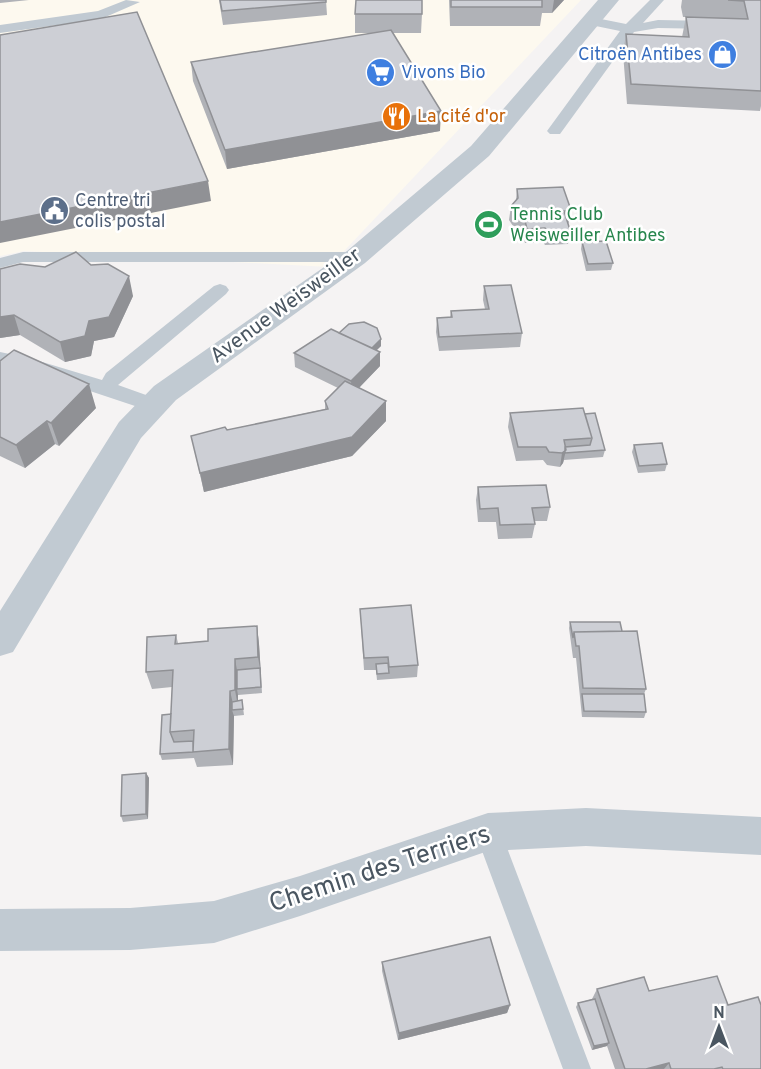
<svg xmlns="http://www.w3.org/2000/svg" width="761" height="1069" viewBox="0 0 761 1069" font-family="Overpass,sans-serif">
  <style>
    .commercial { fill: #fdf9ef }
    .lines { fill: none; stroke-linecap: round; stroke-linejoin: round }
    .service { fill: #c1cad2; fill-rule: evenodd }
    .minor { fill: #c1cad2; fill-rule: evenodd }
    .wall { fill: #b0b2b7 }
    .shaded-wall { fill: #909195 }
    .building { fill: #cdcfd5; stroke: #909195; stroke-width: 1.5 }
    .labels { text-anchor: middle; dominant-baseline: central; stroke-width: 5; stroke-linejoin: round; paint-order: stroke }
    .far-shop-label { font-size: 18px; fill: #366cbe; stroke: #fff; text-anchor: end }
    .far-food-label { font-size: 18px; fill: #c56008; stroke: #fff; text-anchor: start }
    .far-service-label { font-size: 18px; fill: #4e5e75; stroke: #fff; text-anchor: start }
    .far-leisure-label { font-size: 18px; fill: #27864d; stroke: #fff; text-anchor: start }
    .street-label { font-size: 21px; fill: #4a5661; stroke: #fff }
    .near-street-label { font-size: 26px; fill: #4a5661; stroke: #fff }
  </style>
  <rect width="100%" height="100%" fill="#f5f3f3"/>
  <path class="commercial" d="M0 0H581L329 267 24 251 0 256Z"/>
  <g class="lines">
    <path class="service" d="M126 0 140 2 101 19 0 33V25L98 11Z
      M650 0H664L643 23 658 20 712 21 719 25 712 29 658 28 634 32 560 134H550L547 131 620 31 586 24 584 21 586 18 591 17 626 24Z
      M23 252H356L362 253 364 257 362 261 356 262H23L0 268V258Z
      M220 284 226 286 229 290 226 294 118 385 160 400 163 405 160 410 153 412 27 370 0 364V352L29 358 102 380 106 373 214 286Z
      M488 820 497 823 501 832 591 1069H563L475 832 479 823Z"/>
    <path class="minor" d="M598 0H619L489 156 365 263 176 400 141 438 13 652 0 656V611L119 422 154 386 347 251 471 146Z
      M586 808 761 817V855L586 846 488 851 300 916 214 943 130 950 0 951V909L130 908 214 901 300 876 488 813Z"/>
  </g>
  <path class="wall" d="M0 0H29L0 3Z
    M219 0H326L327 15 223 25Z
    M449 0H564L552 13H542L540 26H450Z
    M682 0H761V106L760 111 627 104 623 53 626 34 682 37 686 17H683L681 7Z
    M355 14H422L421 33H393L440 131 227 169 193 81 191 62 373 33H355Z
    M517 189 571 210 568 224 570 230 568 244 545 245 543 242 525 243 521 227 513 226 509 220 511 206 516 200Z
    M582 242 613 263 611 270 586 271 581 249Z
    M91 265 133 296 114 337 94 341 91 356 65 362 20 335 0 338 45 267Z
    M484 286 522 333 520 347 439 351 436 332 437 318 450 317 451 311 485 309 483 300Z
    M339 333 381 346 377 350 380 366 359 388 386 421 352 456 204 492 191 436 227 430 325 409V401L338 388 295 367 294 353Z
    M0 361 96 408 59 446 55 444 25 468 0 456Z
    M510 413 585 414 605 450 603 457 564 460 563 463 560 467 547 465 543 460 516 461 508 427Z
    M634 445 667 464 665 471 638 473 632 452Z
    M478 487 550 507 547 521H534L535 524 532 538 498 539 496 522H478L476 500Z
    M360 609 418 665 417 677 377 680 376 670H364Z
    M570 622 622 631 646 689 644 694 646 712 644 718 582 717 576 658H573L569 628Z
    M257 626 259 644 262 693 238 695V701L242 700 244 715 234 716 233 765 197 767 194 758 162 760 160 754 171 714 172 687 152 689 146 672 176 635 178 643 208 641Z
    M146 773 149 778 148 819 123 822 121 816Z
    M382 962 510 1005 507 1013 398 1040 382 971Z
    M597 989 649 991 728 1005 761 1069H615L607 1046 592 1050 576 1007 578 1003 592 999Z"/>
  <path class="shaded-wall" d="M554 0H564L552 13Z
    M441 111 440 131 227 169 225 150Z
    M208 181 211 201 0 243V222Z
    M571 210 568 224 562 225 564 211Z
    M129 276 133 296 114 337 94 341 91 356 65 362 60 342Z
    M14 315 20 335 0 338V317Z
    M381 339V346L367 359V352Z
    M380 352V366L352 395 351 381Z
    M89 384 96 408 59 446 51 423Z
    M386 401V421L352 456 204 492 200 473Z
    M47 421 55 444 25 468 16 445Z
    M566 450 563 463 560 467 562 453Z
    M257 626 259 644 261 675 258 657Z
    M235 659 238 676 237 689 238 695V707L235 690Z
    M230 691 234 708 232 710 234 716 233 765 229 749Z
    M146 773 149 778 148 819 146 814Z
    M510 1005 507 1013 398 1040 399 1033Z
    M609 1043 607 1046 592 1050 594 1046Z
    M669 1063 664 1069H646Z"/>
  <path class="building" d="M220 0H326V2L222 11Z
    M356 0H422V14H355Z
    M451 0H542V7H451Z
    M728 0H761V91L631 84 626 34 689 37 686 17 748 19 744 1Z
    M137 12 208 181 0 222V35Z
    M391 30 441 111 225 150 191 62Z
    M563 187 571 210 564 211 570 230 547 231 545 228 527 229 523 213 515 212 511 206 518 198 517 189Z
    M606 241 613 263 588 264 582 242Z
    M76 252 91 265 108 264 129 276 109 317 89 321 85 336 60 342 14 315 0 317V269L20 264 45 267Z
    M511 285 522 333 439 337 437 318 452 317 451 311 489 309 484 286Z
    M364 322 377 328 381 339 372 348 339 333 349 324Z
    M331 329 380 352 351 381 294 353Z
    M14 350 89 384 51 423 47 421 16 445 0 437V361Z
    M345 381 386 401 352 437 200 473 191 436 225 427 227 430 328 409 325 401Z
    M583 408 592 438 564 440 566 450 562 453 549 452 546 447H518L510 413Z
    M595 413 605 450 565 453V447L590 445 592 438 585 414Z
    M662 443 667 464 639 466 634 445Z
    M546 485 550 507 532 508 535 524 500 525 498 508 480 509 478 487Z
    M411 605 418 665 389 667 388 657 364 658 360 609Z
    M570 622H620L622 631 574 632 573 638Z
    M257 626 258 657 235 659V690L230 691 229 749 193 752 194 730 170 732 173 670 146 672 147 637 176 635 175 644 208 641V629Z
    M637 631 646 689 583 688 579 646H576L574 632Z
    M388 663 389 673 377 674 376 664Z
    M260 668 261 687 237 689V670Z
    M582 694H644L646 712 584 711Z
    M242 700 243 709 232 710V702Z
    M171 714 170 732 174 742 193 741V752L160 754 162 715Z
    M146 773V814L121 816 122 775Z
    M490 937 510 1005 399 1033 382 962Z
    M717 976 728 1005 758 997 761 1005V1069H723L722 1067 714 1069H671L669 1063 646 1069H625L597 989 644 977 649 991Z
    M595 999 609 1043 594 1046 578 1003Z"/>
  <defs>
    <symbol id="shop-disc" viewBox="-11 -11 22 22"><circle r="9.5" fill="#3f7fe0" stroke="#fff"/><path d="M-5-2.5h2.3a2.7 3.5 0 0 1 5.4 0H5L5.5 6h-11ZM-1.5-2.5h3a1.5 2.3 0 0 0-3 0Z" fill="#fff"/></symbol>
    <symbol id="supermarket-disc" viewBox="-11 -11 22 22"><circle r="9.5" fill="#3f7fe0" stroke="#fff"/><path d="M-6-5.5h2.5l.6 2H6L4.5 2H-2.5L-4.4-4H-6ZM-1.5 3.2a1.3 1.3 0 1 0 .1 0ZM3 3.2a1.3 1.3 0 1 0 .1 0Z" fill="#fff"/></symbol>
    <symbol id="restaurant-disc" viewBox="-11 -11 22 22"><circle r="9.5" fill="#e8710a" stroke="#fff"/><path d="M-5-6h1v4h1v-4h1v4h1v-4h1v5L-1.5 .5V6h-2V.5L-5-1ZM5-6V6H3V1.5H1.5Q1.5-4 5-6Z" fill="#fff"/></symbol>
    <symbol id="civic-disc" viewBox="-11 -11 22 22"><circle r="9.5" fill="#5c6f8a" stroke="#fff"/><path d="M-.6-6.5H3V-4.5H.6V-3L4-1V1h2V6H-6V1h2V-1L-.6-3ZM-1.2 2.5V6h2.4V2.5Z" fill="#fff"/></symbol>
    <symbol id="stadium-disc" viewBox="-11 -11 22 22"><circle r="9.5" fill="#2e9e5b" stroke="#fff"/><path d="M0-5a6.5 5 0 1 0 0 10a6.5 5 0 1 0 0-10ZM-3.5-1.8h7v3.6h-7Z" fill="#fff"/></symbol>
  </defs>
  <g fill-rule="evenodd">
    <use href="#shop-disc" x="706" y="38" width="33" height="33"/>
    <use href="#supermarket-disc" x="364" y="56" width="33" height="33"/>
    <use href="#restaurant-disc" x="380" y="100" width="33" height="33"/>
    <use href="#civic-disc" x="38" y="194" width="33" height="33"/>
    <use href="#stadium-disc" x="472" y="208" width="33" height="33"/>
  </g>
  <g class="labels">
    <g class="far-shop-label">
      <text x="702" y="55">Citroën Antibes</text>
      <text x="401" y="73" text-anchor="start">Vivons Bio</text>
    </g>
    <g class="far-food-label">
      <text x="417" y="117">La cité d'or</text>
    </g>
    <g class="far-service-label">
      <text x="75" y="201">Centre tri<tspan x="75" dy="21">colis postal</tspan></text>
    </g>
    <g class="far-leisure-label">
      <text x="510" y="215">Tennis Club<tspan x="510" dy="21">Weisweiller Antibes</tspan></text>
    </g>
    <g class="street-label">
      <text transform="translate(286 306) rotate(-36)">Avenue Weisweiller</text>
    </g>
    <g class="near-street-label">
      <text transform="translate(380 870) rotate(-18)">Chemin des Terriers</text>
    </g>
  </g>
  <g transform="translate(719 1027)" stroke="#ffffff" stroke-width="4.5" paint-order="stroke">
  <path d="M0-4.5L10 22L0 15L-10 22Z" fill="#4a5661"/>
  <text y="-9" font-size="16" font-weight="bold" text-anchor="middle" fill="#4a5661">N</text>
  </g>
</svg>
